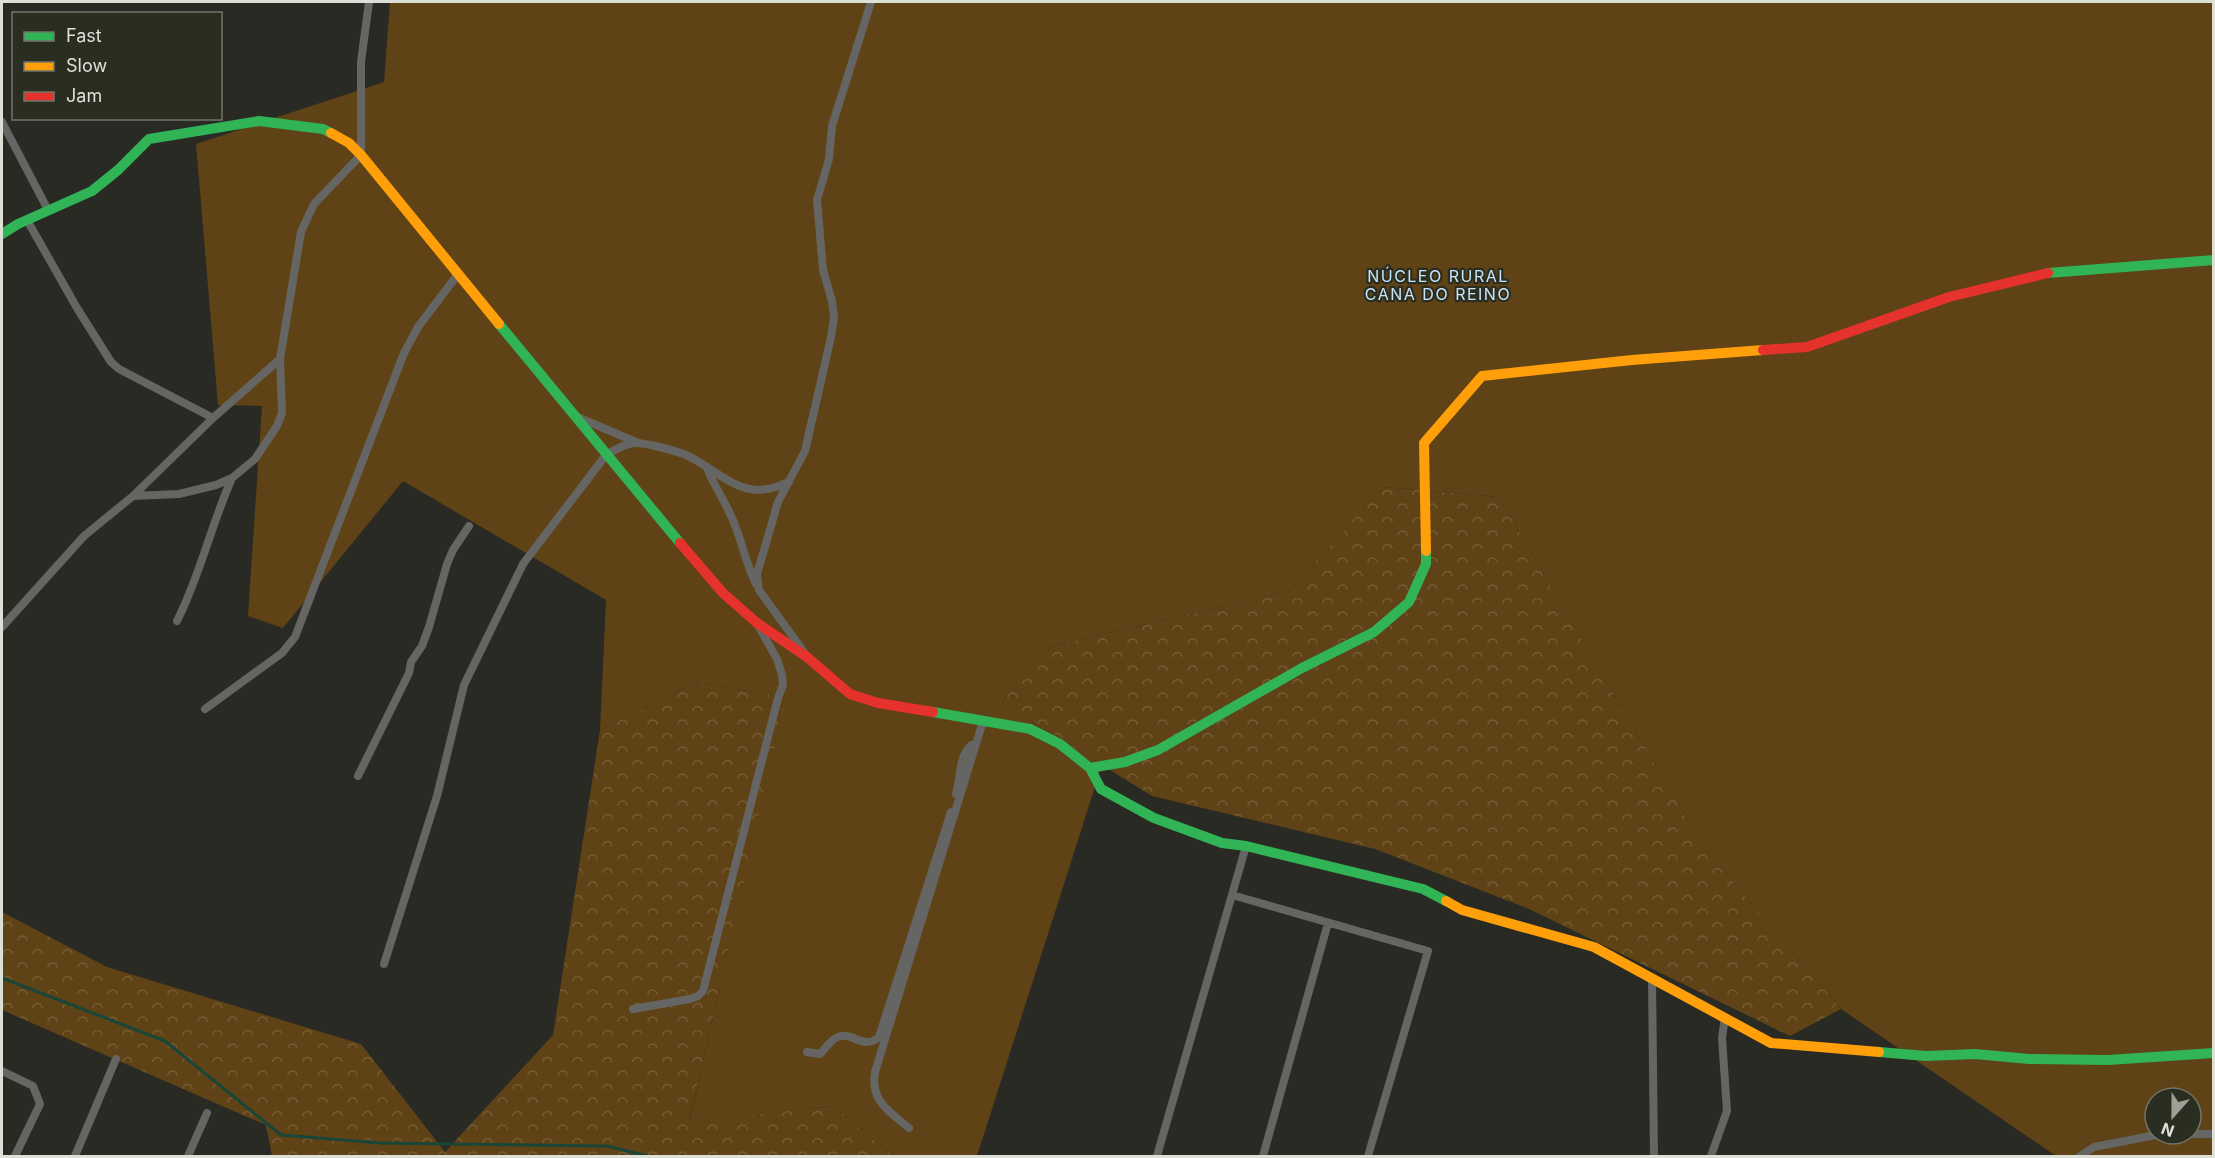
<svg xmlns="http://www.w3.org/2000/svg" width="2215" height="1158" viewBox="0 0 2215 1158" font-family="Inter,sans-serif">
  <style>
    .green { fill: #5f4215; fill-rule: evenodd }
    .forest { fill: url(#forest-crowns) }
    .lines { fill: none; stroke-linecap: round; stroke-linejoin: round }
    .stream { stroke: #194637; stroke-width: 3 }
    .street { stroke: #656663; stroke-width: 8 }
    .fast { stroke: #30b455; stroke-width: 10 }
    .slow { stroke: #ff9f0a; stroke-width: 10 }
    .jam { stroke: #e5322d; stroke-width: 10 }
    .labels { text-anchor: middle; dominant-baseline: central; stroke-width: 4.5; stroke-linejoin: round; paint-order: stroke }
    .neighbourhood-label { font-size: 16px; letter-spacing: 1.5px; fill: #c8e3f7; stroke: #2a2e20 }
  </style>
  <defs>
    <pattern id="forest-crowns" width="20" height="18" patternUnits="userSpaceOnUse" patternTransform="scale(1.5)"><rect width="20" height="18" fill="#5f4215"/><path d="M2 6a3 3 0 1 1 6 0M12 15a3 3 0 1 1 6 0" fill="none" stroke="#765d36"/></pattern>
  </defs>
  <rect width="100%" height="100%" fill="#292a24"/>
  <path class="green" d="M390 2H2213V1156H2056L1841 1009 1702 845 1499 497 1384 487 1289 591 1039 649 1002 703 1102 765 977 1156H894L833 1106 689 1123 785 698 697 682 600 730 606 600 403 481 283 628 248 616 262 406 218 405 196 144 384 82ZM2155 1098H2191V1134H2155Z"/>
  <path class="forest" d="M1383 487 1499 497 1702 845 1841 1009 1790 1036 1529 909 1375 849 1152 796 1002 703 1039 649 1289 591Z
    M697 682 786 698 689 1122 833 1106 894 1156H272L266 1125 2 1010V912L107 967 361 1044 445 1152 553 1035 600 730Z"/>
  <g class="lines">
    <path class="stream" d="M2 978 165 1041 281 1135 380 1143 607 1146 647 1156"/>
    <path class="street" d="M2 122 48 210
      M27 220 77 308 111 362 119 369 213 418
      M575 416 636 442
      M707 468C714 486 725 501 732 518 742 540 745 562 756 584
      M133 496 213 418 280 359
      M177 621C200 576 211 525 232 478
      M2 627 84 536 133 496 179 494 216 485 232 478 255 459 277 426 282 413 280 359 301 232 314 204 361 155V62L369 2
      M804 652 759 590 757 574 778 502 805 451 831 337 834 317 832 301 823 270 817 200 829 159 832 126 871 2
      M205 709 282 653 295 637 404 353 418 327 458 274
      M358 776 409 673 411 662 422 646 429 627 447 564 453 550 469 526
      M956 794C961 779 958 749 976 743
      M1232 895 1428 951 1368 1156
      M384 964 437 796 464 685 523 564 606 455C615 450 625 443 636 443 647 443 676 451 686 455 711 466 729 488 757 490 769 490 779 486 789 482
      M1652 978 1654 1156
      M633 1009 690 999 698 996 703 991 778 698 783 685 782 675 777 659 759 627
      M807 1052 820 1054C825 1049 831 1039 838 1037 854 1031 862 1051 879 1037L951 812
      M2 1071 33 1086 40 1104 15 1156
      M909 1128C889 1111 870 1101 875 1072L983 721
      M2191 1134H2214
      M75 1156 116 1059
      M188 1156 207 1113
      M1157 1156 1246 846
      M1263 1156 1328 923
      M1711 1156 1727 1111 1722 1038 1725 1017
      M2080 1156 2094 1147 2161 1134"/>
    <path class="fast" d="M2 234 18 224 92 191 118 170 149 139 259 121 323 129 331 133
      M2048 273 2214 260
      M499 324 680 543
      M933 712 1030 729 1060 744 1090 768 1101 789 1154 818 1222 843 1246 846 1423 889 1446 901
      M1090 768 1125 762 1158 750 1302 668 1374 632 1409 602 1426 564V551
      M1879 1052 1926 1056 1975 1054 2029 1059 2108 1060 2214 1053"/>
    <path class="slow" d="M331 133 349 143 361 155 499 324
      M1426 551 1424 443 1482 376 1632 360 1763 350
      M1446 901 1462 910 1594 947 1771 1043 1879 1052"/>
    <path class="jam" d="M1763 350 1807 347 1949 297 2048 273
      M680 543 723 593 757 623 807 657 850 694 878 703 933 712"/>
  </g>
  <g class="labels">
    <g class="neighbourhood-label">
      <text x="1438" y="276">NÚCLEO RURAL<tspan x="1438" dy="18">CANA DO REINO</tspan></text>
    </g>
  </g>
  <rect width="2215" height="1158" fill="none" stroke="#dde0d7" stroke-width="6"/>
  <rect x="12" y="12" width="210" height="108" fill="#2a2e20" stroke="#727569" stroke-width="1.5"/>
  <rect x="24" y="32" width="30" height="9" fill="#30b455" stroke="#727569" stroke-width="1.5"/>
  <text x="66" y="42" font-size="18" fill="#dde0d7">Fast</text>
  <rect x="24" y="62" width="30" height="9" fill="#ff9f0a" stroke="#727569" stroke-width="1.5"/>
  <text x="66" y="72" font-size="18" fill="#dde0d7">Slow</text>
  <rect x="24" y="92" width="30" height="9" fill="#e5322d" stroke="#727569" stroke-width="1.5"/>
  <text x="66" y="102" font-size="18" fill="#dde0d7">Jam</text>
  <g transform="translate(2173 1116) rotate(201)"><circle r="28" fill="#2a2e20" stroke="#727569" stroke-width="1.5"/>
  <path d="M0-4.5L10 22L0 15L-10 22Z" fill="#9ea098"/>
  <text y="-9" font-size="16" font-weight="bold" text-anchor="middle" fill="#dde0d7">N</text>
  </g>
</svg>
